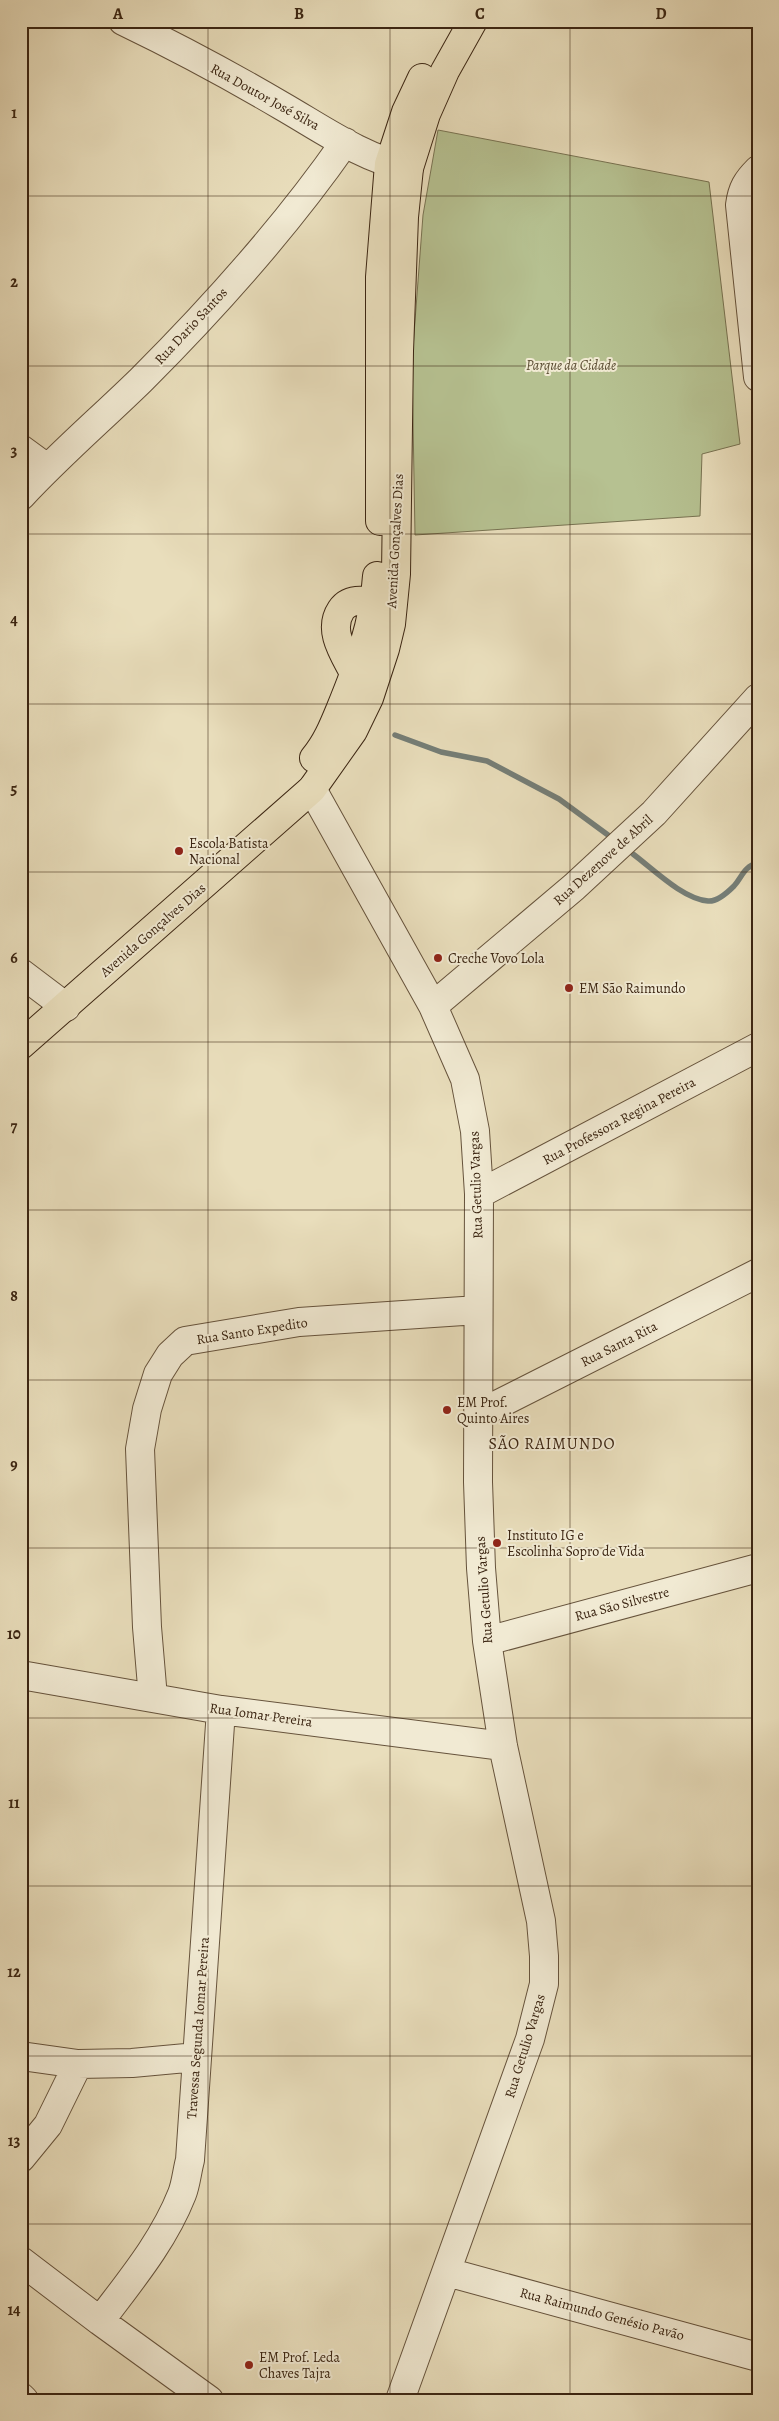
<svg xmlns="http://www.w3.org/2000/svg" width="779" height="2421" viewBox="0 0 779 2421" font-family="Alegreya,serif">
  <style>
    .green { fill: #b6c191; stroke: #787352 }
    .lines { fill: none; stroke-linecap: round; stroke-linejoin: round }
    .stream { stroke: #757e77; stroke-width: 5.5 }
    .minor-casing { stroke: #66533c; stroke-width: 30 }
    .major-casing { stroke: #3b2512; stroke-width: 30 }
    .minor { stroke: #f1ead3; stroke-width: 28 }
    .major { stroke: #e9debc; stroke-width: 28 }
    .grid { fill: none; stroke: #3b2512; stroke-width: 1; stroke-opacity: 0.55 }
    .poi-dot { fill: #8f2418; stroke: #f1ead3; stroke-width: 2 }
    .labels { text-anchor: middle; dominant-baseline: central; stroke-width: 4; stroke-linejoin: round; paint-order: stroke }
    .street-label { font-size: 14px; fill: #3b2512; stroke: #f1ead3 }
    .park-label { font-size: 14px; font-style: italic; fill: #5a4c32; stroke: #f1ead3 }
    .poi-label { font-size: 14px; fill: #3b2512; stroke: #f1ead3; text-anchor: start }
    .quarter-label { font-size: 16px; letter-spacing: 1px; fill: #3b2512; stroke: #f1ead3 }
    .neatline { fill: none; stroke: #3b2512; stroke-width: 2 }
    .grid-label { font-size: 16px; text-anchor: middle; font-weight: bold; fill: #3b2512 }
  </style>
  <rect width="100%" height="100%" fill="#e9debc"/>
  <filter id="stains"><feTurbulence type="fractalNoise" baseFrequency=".004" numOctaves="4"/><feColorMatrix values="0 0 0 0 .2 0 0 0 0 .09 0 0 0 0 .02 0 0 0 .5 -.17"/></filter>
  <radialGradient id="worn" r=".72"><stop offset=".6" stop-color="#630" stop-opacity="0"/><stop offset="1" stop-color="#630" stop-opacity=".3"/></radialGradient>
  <path class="green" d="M438 130 709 182 740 444 702 454 700 516 415 535 412 361 423 215Z"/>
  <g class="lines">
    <path class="stream" d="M395 735 441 752 487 761 559 799 608 835
      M633 854C653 869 683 899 708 901 717 902 728 892 734 886 743 876 743 867 758 863"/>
    <defs>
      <path id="minor" d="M123 21C177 47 231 76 282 106 322 129 364 159 409 168
        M758 170C747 181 742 189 740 205L758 377
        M21 449 47 468
        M21 496C59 455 101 419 141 380 215 306 285 228 345 142
        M312 789 433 1006 465 1079 475 1131 479 1194 478 1482 481 1568 487 1641 503 1746 541 1921 544 1956V1984L530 2039 400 2400
        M21 973 66 1007
        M433 1006 574 887 654 813 758 698
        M479 1194 758 1047
        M479 1414 758 1273
        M487 1641 758 1568
        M21 1675 221 1710 503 1746
        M153 1698 147 1627 140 1449 147 1409 158 1374 170 1355 185 1341 299 1322 478 1310
        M21 2056 78 2064 132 2063 197 2057
        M21 2158 48 2125 78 2064
        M21 2261 100 2321 209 2400
        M447 2272 758 2357
        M100 2321C130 2281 163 2242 182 2194 186 2184 187 2171 190 2160L221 1710
        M21 2397 24 2400"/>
      <path id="major" d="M380 521V277L389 164 406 112 422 78
        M355 675C345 655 327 631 341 610 347 601 356 600 365 601L380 615 382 620
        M314 758C326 744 333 727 340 710 358 666 374 624 377 576
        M21 1045 312 789 353 731 369 698 385 649 391 624 396 574 399 351 404 217 409 168 426 114 445 71 473 21"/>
    </defs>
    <use href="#minor" class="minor-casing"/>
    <use href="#major" class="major-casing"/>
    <use href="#minor" class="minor"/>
    <use href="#major" class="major"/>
  </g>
  <path class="grid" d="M208 21V2400M390 21V2400M570 21V2400M21 196H758M21 366H758M21 534H758M21 704H758M21 872H758M21 1042H758M21 1210H758M21 1380H758M21 1548H758M21 1718H758M21 1886H758M21 2056H758M21 2224H758"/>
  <g class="poi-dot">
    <circle cx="179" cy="851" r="5"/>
    <circle cx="438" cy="958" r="5"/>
    <circle cx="569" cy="988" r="5"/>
    <circle cx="447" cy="1410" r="5"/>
    <circle cx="497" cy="1543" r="5"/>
    <circle cx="249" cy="2365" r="5"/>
  </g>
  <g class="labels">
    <g class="street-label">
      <text transform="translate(265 97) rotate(29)">Rua Doutor José Silva</text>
      <text transform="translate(191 326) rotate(-47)">Rua Dario Santos</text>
      <text transform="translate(395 541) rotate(-87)">Avenida Gonçalves Dias</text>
      <text transform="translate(603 860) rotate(-42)">Rua Dezenove de Abril</text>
      <text transform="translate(153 930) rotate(-41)">Avenida Gonçalves Dias</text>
      <text transform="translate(619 1121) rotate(-28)">Rua Professora Regina Pereira</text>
      <text transform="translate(476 1185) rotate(-92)">Rua Getulio Vargas</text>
      <text transform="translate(252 1331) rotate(-9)">Rua Santo Expedito</text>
      <text transform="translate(619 1344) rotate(-27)">Rua Santa Rita</text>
      <text transform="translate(484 1590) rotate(-94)">Rua Getulio Vargas</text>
      <text transform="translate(622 1604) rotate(-15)">Rua São Silvestre</text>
      <text transform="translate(261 1715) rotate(8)">Rua Iomar Pereira</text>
      <text transform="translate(198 2028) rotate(-86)">Travessa Segunda Iomar Pereira</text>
      <text transform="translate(525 2046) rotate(-73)">Rua Getulio Vargas</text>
      <text transform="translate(602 2314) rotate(15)">Rua Raimundo Genésio Pavão</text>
    </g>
    <g class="park-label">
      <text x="571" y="365">Parque da Cidade</text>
    </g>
    <g class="poi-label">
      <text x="189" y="843">Escola Batista<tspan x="189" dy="16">Nacional</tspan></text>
      <text x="448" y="958">Creche Vovo Lola</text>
      <text x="579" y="988">EM São Raimundo</text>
      <text x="457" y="1402">EM Prof.<tspan x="457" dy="16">Quinto Aires</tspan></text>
      <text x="507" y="1535">Instituto IG e<tspan x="507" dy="16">Escolinha Sopro de Vida</tspan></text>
      <text x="259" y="2357">EM Prof. Leda<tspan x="259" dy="16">Chaves Tajra</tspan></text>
    </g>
    <g class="quarter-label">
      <text x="552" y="1444">SÃO RAIMUNDO</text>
    </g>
  </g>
  <rect width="779" height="2421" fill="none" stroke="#e9debc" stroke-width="55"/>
  <rect x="28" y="28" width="724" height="2366" class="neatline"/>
  <g class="grid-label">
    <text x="118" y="19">A</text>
    <text x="299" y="19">B</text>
    <text x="480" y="19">C</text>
    <text x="661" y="19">D</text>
    <text x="14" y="118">1</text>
    <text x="14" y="287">2</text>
    <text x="14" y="456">3</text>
    <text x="14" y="625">4</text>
    <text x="14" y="794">5</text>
    <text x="14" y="963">6</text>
    <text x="14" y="1132">7</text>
    <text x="14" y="1301">8</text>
    <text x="14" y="1470">9</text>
    <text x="14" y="1639">10</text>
    <text x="14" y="1808">11</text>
    <text x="14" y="1977">12</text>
    <text x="14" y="2146">13</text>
    <text x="14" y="2315">14</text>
  </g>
  <rect width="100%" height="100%" filter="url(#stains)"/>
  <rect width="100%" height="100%" fill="url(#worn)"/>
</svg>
